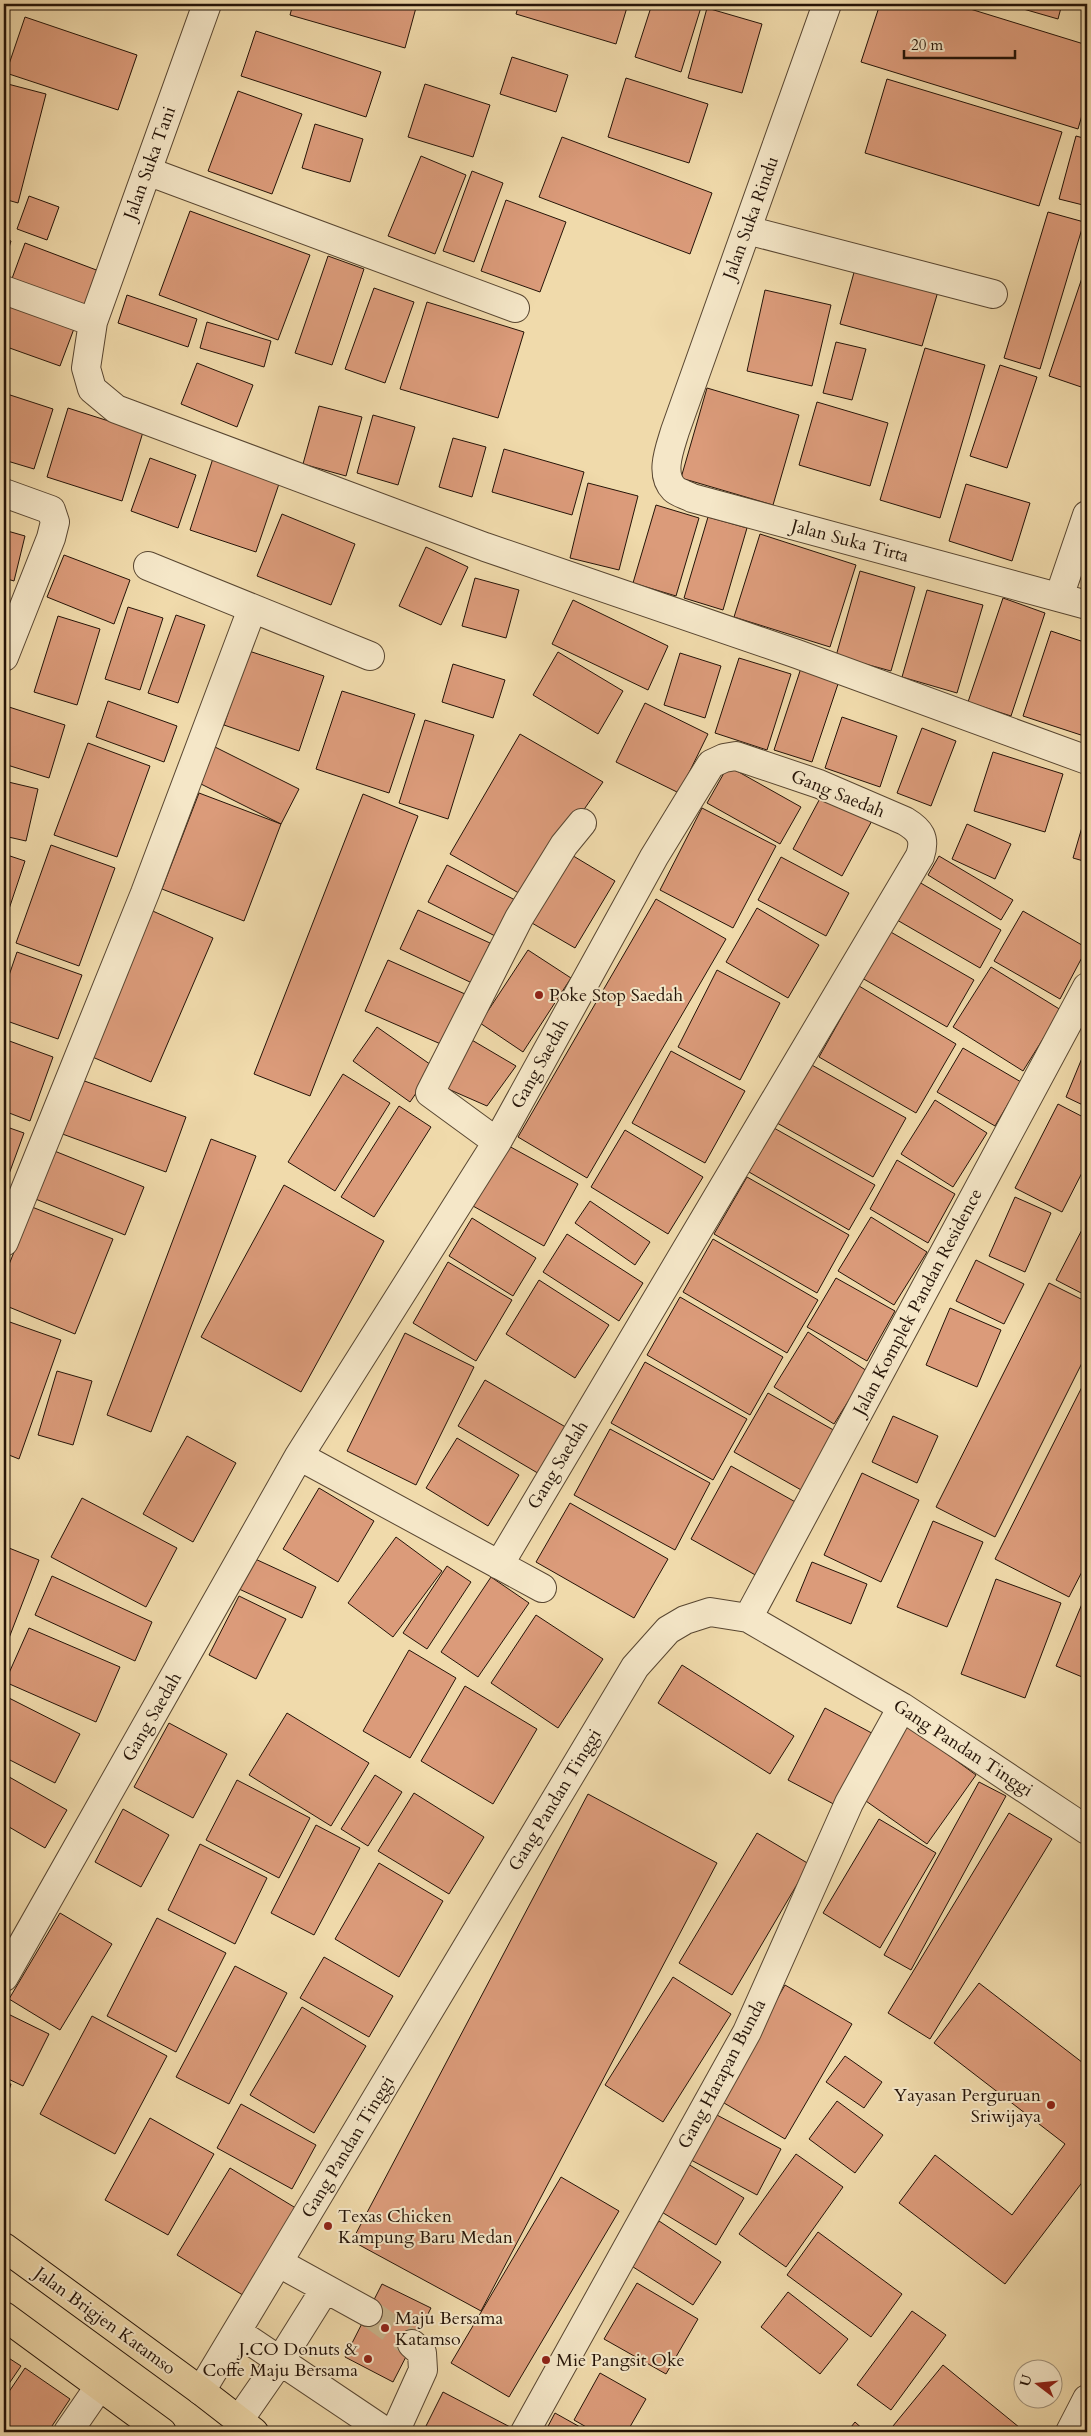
<svg xmlns="http://www.w3.org/2000/svg" width="1091" height="2436" viewBox="0 0 1091 2436" font-family="Cardo,serif">
  <style>
    .building { fill: #db9b7a; stroke: #251408 }
    .lines { fill: none; stroke-linecap: round; stroke-linejoin: round }
    .minor-tunnel { stroke: #c7b28a; stroke-width: 28; stroke-dasharray: 28 14; stroke-linecap: butt }
    .minor-casing { stroke: #584631; stroke-width: 30 }
    .major-casing { stroke: #251408; stroke-width: 30 }
    .minor { stroke: #f5e7c8; stroke-width: 28 }
    .major { stroke: #f0daab; stroke-width: 28 }
    .poi-dot { fill: #8f2418; stroke: #f5e7c8; stroke-width: 2 }
    .labels { text-anchor: middle; dominant-baseline: central; stroke-width: 4; stroke-linejoin: round; paint-order: stroke }
    .street-label { font-size: 18px; fill: #251408; stroke: #f5e7c8 }
    .poi-label { font-size: 18px; fill: #251408; stroke: #f5e7c8; text-anchor: start }
  </style>
  <rect width="100%" height="100%" fill="#f0daab"/>
  <filter id="stains"><feTurbulence type="fractalNoise" baseFrequency=".004" numOctaves="4"/><feColorMatrix values="0 0 0 0 .2 0 0 0 0 .09 0 0 0 0 .02 0 0 0 .5 -.17"/></filter>
  <radialGradient id="worn" r=".72"><stop offset=".6" stop-color="#630" stop-opacity="0"/><stop offset="1" stop-color="#630" stop-opacity=".3"/></radialGradient>
  <path class="building" d="M293 4H417L405 48 290 15Z
    M519 4H628L616 44 516 14Z
    M652 4H702L681 72 635 57Z
    M880 4H954L1087 45V98L1078 129 861 62Z
    M1006 4H1062L1058 19Z
    M707 8 762 24 742 93 688 78Z
    M25 17 137 55 118 110 6 73Z
    M256 31 381 72 366 117 241 76Z
    M512 57 568 75 556 112 500 94Z
    M626 78 708 104 689 163 608 137Z
    M887 79 1062 132 1039 206 865 153Z
    M4 83 46 94 18 203 4 199Z
    M425 84 490 105 473 157 408 137Z
    M238 91 302 114 272 194 208 171Z
    M315 124 363 139 350 182 302 168Z
    M1076 136 1087 139V206L1059 199Z
    M562 137 712 193 690 254 539 197Z
    M421 156 466 175 435 254 388 236Z
    M472 171 503 183 474 262 443 251Z
    M29 196 59 207 47 240 17 229Z
    M506 200 566 222 540 292 481 271Z
    M190 211 310 255 278 340 159 295Z
    M1048 212 1084 222 1040 369 1004 358Z
    M4 239 11 241 4 264Z
    M25 243 99 271 84 311 10 284Z
    M328 256 364 269 332 365 295 353Z
    M1087 263V389L1049 376Z
    M856 265 939 288 922 346 840 324Z
    M374 288 414 302 385 383 345 369Z
    M765 290 831 305 812 386 747 371Z
    M127 295 197 319 188 347 118 323Z
    M4 300 75 326 60 366 4 346Z
    M427 302 524 332 498 418 400 389Z
    M207 322 271 341 264 367 200 348Z
    M836 342 866 349 852 400 823 393Z
    M925 348 985 365 940 518 880 500Z
    M197 363 253 385 237 427 181 404Z
    M1000 365 1037 377 1007 468 970 456Z
    M707 388 799 415 773 505 681 478Z
    M4 393 53 409 34 469 4 460Z
    M817 402 888 423 870 486 799 465Z
    M319 406 362 417 346 476 303 464Z
    M68 408 143 432 122 501 47 477Z
    M373 415 415 427 398 485 357 473Z
    M453 438 486 447 472 497 439 487Z
    M504 449 584 472 572 515 492 492Z
    M215 452 282 475 256 552 190 530Z
    M150 458 196 475 178 528 131 511Z
    M588 483 638 496 619 570 570 558Z
    M966 484 1030 503 1012 561 949 541Z
    M656 505 699 518 676 596 633 583Z
    M282 514 355 544 331 605 257 576Z
    M708 517 747 528 723 610 684 598Z
    M4 530 25 536 14 581 4 578Z
    M760 534 856 565 830 647 734 617Z
    M426 547 468 567 441 625 399 606Z
    M64 555 130 580 114 624 47 597Z
    M860 571 915 587 891 671 836 656Z
    M475 578 519 590 506 638 462 626Z
    M927 590 983 605 957 693 902 677Z
    M1003 598 1045 613 1011 716 968 702Z
    M573 600 668 646 648 690 552 644Z
    M128 607 163 618 140 690 105 679Z
    M176 615 205 625 178 703 148 693Z
    M58 616 100 629 77 705 34 692Z
    M1051 631 1087 643V737L1023 716Z
    M249 651 324 676 299 751 224 725Z
    M558 652 623 691 598 734 533 695Z
    M680 653 721 666 705 718 664 705Z
    M739 658 791 674 767 750 715 733Z
    M453 664 505 680 493 718 442 702Z
    M802 665 840 678 812 762 774 750Z
    M342 691 415 714 389 793 316 769Z
    M108 701 177 726 164 762 96 737Z
    M645 703 708 734 679 793 616 762Z
    M9 707 65 725 49 778 4 764V725Z
    M842 717 897 736 880 787 825 768Z
    M425 720 474 735 448 819 399 803Z
    M922 728 956 741 931 806 897 793Z
    M520 734 603 782 524 896 450 854Z
    M88 743 150 766 117 857 54 835Z
    M213 746 299 789 281 824 195 781Z
    M993 752 1063 774 1045 832 974 811Z
    M728 766 801 807 780 844 707 803Z
    M4 781 38 789 26 841 4 836Z
    M825 789 874 817 842 876 793 849Z
    M199 793 281 824 244 921 162 889Z
    M363 794 418 816 310 1096 254 1074Z
    M702 808 776 846 733 928 660 890Z
    M1087 810V862L1073 858Z
    M967 824 1011 844 995 879 952 859Z
    M51 845 115 868 79 966 16 943Z
    M565 851 615 881 575 948 525 919Z
    M4 854 25 861 4 924Z
    M939 856 1013 900 1001 920 928 875Z
    M781 857 849 893 826 936 758 900Z
    M447 865 519 902 501 939 428 902Z
    M919 882 1001 930 980 968 897 920Z
    M656 899 726 939 587 1178 518 1137Z
    M146 908 213 938 151 1082 83 1053Z
    M757 908 819 945 788 998 726 962Z
    M418 910 490 943 472 983 400 949Z
    M1023 911 1087 948 1060 999 994 961Z
    M889 931 974 980 947 1027 862 978Z
    M528 950 571 978 523 1052 480 1023Z
    M17 952 82 975 58 1039 4 1020V990Z
    M388 960 465 994 443 1045 365 1011Z
    M991 967 1061 1010 1023 1071 953 1027Z
    M717 970 780 1003 740 1080 678 1047Z
    M859 986 956 1044 916 1113 819 1057Z
    M377 1027 434 1067 410 1102 353 1061Z
    M465 1036 516 1066 487 1106 439 1085Z
    M4 1039 53 1057 30 1121 4 1111Z
    M1087 1046V1107L1066 1097Z
    M963 1048 1021 1082 995 1126 937 1092Z
    M671 1051 745 1091 705 1163 632 1123Z
    M810 1064 906 1118 873 1177 777 1123Z
    M343 1074 390 1103 335 1191 288 1162Z
    M76 1078 186 1117 166 1172 57 1132Z
    M935 1100 987 1133 953 1187 901 1154Z
    M1058 1104 1087 1119V1163L1062 1212 1015 1188Z
    M399 1106 431 1127 374 1217 341 1197Z
    M4 1126 24 1133 9 1174 4 1172Z
    M774 1128 875 1185 849 1230 749 1172Z
    M625 1130 703 1177 668 1234 591 1187Z
    M211 1139 256 1156 151 1432 107 1415Z
    M507 1145 578 1184 544 1246 473 1206Z
    M52 1150 144 1187 125 1235 33 1198Z
    M897 1160 955 1194 928 1243 870 1209Z
    M747 1177 849 1235 817 1293 714 1234Z
    M284 1185 384 1241 301 1392 201 1337Z
    M1015 1197 1051 1213 1025 1272 989 1256Z
    M590 1201 650 1242 635 1265 575 1223Z
    M32 1207 113 1239 75 1334 4 1305V1277Z
    M871 1217 927 1252 894 1305 838 1271Z
    M472 1218 536 1258 513 1296 449 1256Z
    M1087 1220V1296L1056 1280Z
    M567 1234 643 1283 619 1321 543 1272Z
    M713 1239 818 1300 787 1353 683 1292Z
    M976 1260 1024 1284 1004 1324 956 1301Z
    M448 1262 512 1300 476 1361 413 1323Z
    M836 1278 895 1311 867 1361 807 1327Z
    M539 1280 609 1325 575 1378 506 1334Z
    M1049 1283 1087 1302V1353L995 1537 936 1507Z
    M680 1297 783 1357 750 1415 647 1355Z
    M950 1308 1001 1330 977 1387 926 1365Z
    M4 1320 61 1340 19 1459 4 1453Z
    M808 1332 867 1371 834 1424 774 1387Z
    M405 1333 474 1367 416 1485 347 1451Z
    M645 1362 747 1419 713 1480 611 1423Z
    M57 1371 92 1381 73 1445 38 1435Z
    M1087 1377V1562L1069 1597 995 1559Z
    M485 1380 569 1429 541 1475 458 1426Z
    M768 1393 837 1432 803 1491 734 1452Z
    M893 1416 938 1436 917 1483 872 1462Z
    M610 1429 710 1483 675 1550 574 1495Z
    M187 1436 236 1463 193 1542 143 1514Z
    M457 1438 519 1475 488 1526 426 1488Z
    M731 1466 799 1504 759 1577 691 1539Z
    M862 1473 919 1500 881 1582 824 1555Z
    M319 1488 374 1521 338 1582 283 1549Z
    M82 1498 177 1548 146 1607 51 1557Z
    M570 1503 668 1559 634 1618 536 1562Z
    M933 1521 983 1542 947 1627 897 1607Z
    M396 1537 442 1571 393 1637 348 1603Z
    M4 1546 39 1560 4 1651Z
    M253 1558 316 1587 302 1618 239 1589Z
    M812 1562 867 1584 851 1624 796 1601Z
    M447 1566 471 1582 427 1649 403 1633Z
    M52 1576 152 1622 135 1661 35 1615Z
    M491 1577 529 1603 478 1677 441 1652Z
    M996 1579 1061 1603 1025 1698 961 1674Z
    M1087 1592V1679L1056 1666Z
    M239 1596 286 1619 256 1679 209 1655Z
    M536 1615 603 1659 558 1728 491 1683Z
    M29 1628 120 1667 96 1722 5 1682Z
    M409 1650 456 1678 410 1758 363 1731Z
    M682 1665 794 1736 770 1774 658 1703Z
    M465 1686 537 1729 493 1804 421 1761Z
    M5 1696 80 1734 55 1783 4 1757Z
    M825 1708 881 1738 843 1809 788 1780Z
    M287 1713 369 1763 331 1826 249 1775Z
    M169 1723 227 1754 193 1818 134 1787Z
    M906 1724 976 1775 927 1844 856 1794Z
    M4 1774 67 1810 45 1848 4 1824Z
    M375 1775 402 1792 368 1846 341 1829Z
    M237 1780 310 1818 279 1878 206 1840Z
    M979 1782 1006 1796 911 1970 884 1955Z
    M414 1793 484 1837 449 1894 378 1851Z
    M588 1794 717 1863 481 2311 352 2241Z
    M123 1809 169 1835 141 1887 95 1862Z
    M1009 1813 1052 1839 930 2039 888 2013Z
    M879 1819 936 1853 880 1948 823 1913Z
    M316 1825 360 1848 314 1935 271 1913Z
    M757 1833 809 1864 732 1995 679 1963Z
    M200 1844 267 1878 235 1944 168 1910Z
    M379 1863 443 1901 399 1977 335 1939Z
    M60 1913 112 1944 60 2030 9 1999Z
    M157 1918 226 1953 176 2052 107 2016Z
    M324 1957 393 1996 369 2037 300 1998Z
    M235 1966 287 1993 229 2104 176 2077Z
    M673 1977 731 2014 663 2122 605 2085Z
    M979 1983 1087 2066V2176L1005 2284 899 2203 935 2155 1012 2215 1065 2144 934 2043Z
    M785 1985 852 2024 785 2139 719 2100Z
    M302 2007 366 2046 314 2133 250 2095Z
    M4 2012 49 2034 23 2086 4 2077Z
    M92 2016 167 2056 115 2154 40 2114Z
    M845 2056 882 2082 864 2108 826 2082Z
    M4 2082 11 2084 4 2106Z
    M837 2101 883 2135 855 2173 809 2139Z
    M241 2104 316 2145 292 2189 217 2148Z
    M715 2114 781 2149 757 2195 691 2160Z
    M150 2118 214 2154 168 2235 105 2200Z
    M796 2154 843 2187 786 2267 739 2234Z
    M688 2164 744 2198 716 2245 660 2211Z
    M230 2168 299 2210 246 2297 177 2255Z
    M561 2177 619 2211 509 2397 451 2363Z
    M659 2221 721 2262 693 2305 630 2265Z
    M818 2232 902 2294 871 2337 787 2275Z
    M637 2283 698 2319 666 2374 604 2339Z
    M382 2284 431 2308 393 2382 345 2357Z
    M788 2292 848 2339 820 2374 761 2327Z
    M912 2311 946 2335 891 2410 857 2385Z
    M4 2355 21 2366 4 2391Z
    M943 2365 1025 2432H901L893 2426Z
    M25 2368 70 2399 48 2432H4V2399Z
    M600 2373 646 2399 627 2432H595L574 2420Z
    M443 2392 512 2428 510 2432H423Z
    M555 2413 589 2432H545Z
    M855 2422 866 2432H847Z"/>
  <g class="lines">
    <path class="minor-tunnel" d="M368 2312 412 2344"/>
    <defs>
      <path id="minor" d="M207 4 93 322 86 368 92 389 116 409 485 547 797 654 1087 760
        M827 4 675 431C670 448 659 474 674 489 678 493 687 495 692 498L1087 605
        M147 171 515 308
        M747 230 993 294
        M4 290 93 322
        M4 493 51 510 55 522 51 538 4 657
        M148 566 370 656
        M1059 597 1087 515
        M497 1142 430 1093 519 918 564 845 582 823
        M4 1242 145 893 252 609
        M299 1456 542 1588
        M748 1618 1087 987
        M4 1977 299 1456 497 1142 654 857 711 764 724 758 736 756 819 784 905 821C920 830 926 838 920 856L499 1565
        M279 2263 368 2312
        M237 2332 386 2432
        M201 2391 635 1667 668 1630 685 1620 710 1612 748 1618 902 1707 1087 1830
        M239 2420 280 2361 325 2289
        M68 2432 99 2387
        M395 2432 423 2370 422 2353 412 2344
        M525 2432 747 2032 849 1803 902 1707
        M1070 2432 1087 2399"/>
      <path id="major" d="M4 2247 201 2391 254 2432
        M4 2316 162 2432"/>
    </defs>
    <use href="#minor" class="minor-casing"/>
    <use href="#major" class="major-casing"/>
    <use href="#minor" class="minor"/>
    <use href="#major" class="major"/>
  </g>
  <g class="poi-dot">
    <circle cx="539" cy="995" r="5"/>
    <circle cx="1051" cy="2105" r="5"/>
    <circle cx="328" cy="2226" r="5"/>
    <circle cx="385" cy="2328" r="5"/>
    <circle cx="368" cy="2359" r="5"/>
    <circle cx="546" cy="2360" r="5"/>
  </g>
  <g class="labels">
    <g class="street-label">
      <text transform="translate(150 163) rotate(-70)">Jalan Suka Tani</text>
      <text transform="translate(751 218) rotate(-70)">Jalan Suka Rindu</text>
      <text transform="translate(850 541) rotate(15)">Jalan Suka Tirta</text>
      <text transform="translate(838 794) rotate(22)">Gang Saedah</text>
      <text transform="translate(540 1064) rotate(-61)">Gang Saedah</text>
      <text transform="translate(918 1302) rotate(-62)">Jalan Komplek Pandan Residence</text>
      <text transform="translate(558 1465) rotate(-59)">Gang Saedah</text>
      <text transform="translate(152 1717) rotate(-60)">Gang Saedah</text>
      <text transform="translate(963 1748) rotate(33)">Gang Pandan Tinggi</text>
      <text transform="translate(555 1800) rotate(-59)">Gang Pandan Tinggi</text>
      <text transform="translate(722 2074) rotate(-62)">Gang Harapan Bunda</text>
      <text transform="translate(348 2147) rotate(-59)">Gang Pandan Tinggi</text>
      <text transform="translate(105 2321) rotate(36)">Jalan Brigjen Katamso</text>
    </g>
    <g class="poi-label">
      <text x="549" y="995">Poke Stop Saedah</text>
      <text x="1041" y="2095" text-anchor="end">Yayasan Perguruan<tspan x="1041" dy="21">Sriwijaya</tspan></text>
      <text x="338" y="2216">Texas Chicken<tspan x="338" dy="21">Kampung Baru Medan</tspan></text>
      <text x="395" y="2318">Maju Bersama<tspan x="395" dy="21">Katamso</tspan></text>
      <text x="358" y="2349" text-anchor="end">J.CO Donuts &amp;<tspan x="358" dy="21">Coffe Maju Bersama</tspan></text>
      <text x="556" y="2360">Mie Pangsit Oke</text>
    </g>
  </g>
  <rect width="1091" height="2436" fill="none" stroke="#f0daab" stroke-width="20"/>
  <rect x="5" y="5" width="1081" height="2426" fill="none" stroke="#251408" stroke-width="2.5"/>
  <rect x="10" y="10" width="1071" height="2416" fill="none" stroke="#251408"/>
  <g transform="translate(1038 2384) rotate(286)"><circle r="24" fill="#f5e7c8" stroke="#a2937b"/>
  <path d="M0-4L9 19L0 12L-9 19Z" fill="#8f2418"/>
  <text y="-8" font-size="14" font-weight="bold" text-anchor="middle" fill="#251408">U</text>
  </g>
  <path d="M904 50v8h111v-8" fill="none" stroke="#251408" stroke-width="2.5"/>
  <text x="911" y="50" font-size="15" fill="#251408" stroke="#f5e7c8" stroke-width="4" paint-order="stroke">20 m</text>
  <rect width="100%" height="100%" filter="url(#stains)"/>
  <rect width="100%" height="100%" fill="url(#worn)"/>
</svg>
